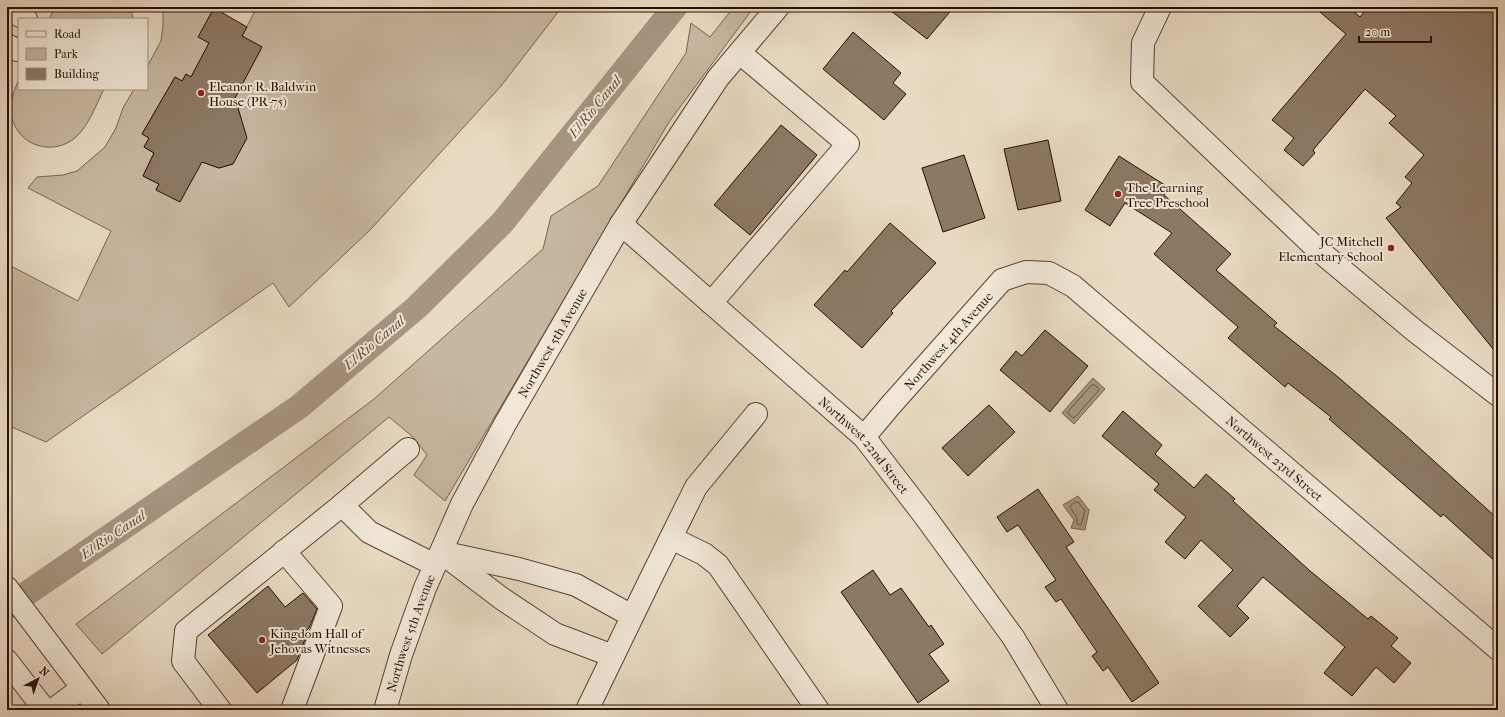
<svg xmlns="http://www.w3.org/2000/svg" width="1505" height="717" viewBox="0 0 1505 717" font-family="'IM FELL French Canon',serif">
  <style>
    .green { fill: #c8b8a2; stroke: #786351 }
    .water { fill: #a79581; stroke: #745f4d }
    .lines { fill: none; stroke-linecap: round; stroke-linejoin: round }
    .shore { stroke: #675240; stroke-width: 1 }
    .canal { stroke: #a79581; stroke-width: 25 }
    .building { fill: #8c7965; stroke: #270e00 }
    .minor-casing { stroke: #584131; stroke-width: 24 }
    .minor { stroke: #f1e8d8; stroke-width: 22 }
    .poi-dot { fill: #8f2418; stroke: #f1e8d8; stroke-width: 1.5 }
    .labels { text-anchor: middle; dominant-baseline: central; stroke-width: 4; stroke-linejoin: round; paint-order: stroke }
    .poi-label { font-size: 13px; fill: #270e00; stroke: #f1e8d8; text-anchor: start }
    .street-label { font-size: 13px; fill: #270e00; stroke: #f1e8d8 }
    .water-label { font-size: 14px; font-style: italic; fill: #614b3a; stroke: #f1e8d8 }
  </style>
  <rect width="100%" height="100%" fill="#e9dbc3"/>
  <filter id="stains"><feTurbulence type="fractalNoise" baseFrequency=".005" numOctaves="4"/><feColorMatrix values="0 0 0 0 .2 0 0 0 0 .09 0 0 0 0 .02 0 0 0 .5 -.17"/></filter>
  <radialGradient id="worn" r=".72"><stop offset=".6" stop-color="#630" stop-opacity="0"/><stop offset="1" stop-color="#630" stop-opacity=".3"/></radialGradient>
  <path class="green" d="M55 7H131L133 19H49Z
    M163 7H214L199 37 209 43 191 77 186 74 182 81 175 77 142 134 149 138 144 147 154 153 143 176 159 184 156 190 202 162 219 168 233 164 230 106 262 47 242 36 257 7H562L501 86 371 229 289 307 273 283 46 442 7 425V264L78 301 111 231 28 188 37 177 63 175 77 171 105 147 116 128 123 108 134 89H147V67L161 41 163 25Z
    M734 7H754L669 122 445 501 414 475 427 455 413 437 389 417 102 654 76 624 374 399 543 249 551 216 598 186 686 53 691 23 710 37Z
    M19 79V89H104C96 105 89 125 76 137 56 155 24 148 14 124 7 110 13 92 19 79Z"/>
  <path class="water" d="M1093 378 1105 389 1074 424 1062 413Z
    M1078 496 1089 510 1085 530 1071 528 1074 520 1063 505Z"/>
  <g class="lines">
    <path class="shore" d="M1092 385H1095L1098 388 1099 390 1075 417 1073 418 1069 414 1068 412Z
      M1075 502H1078L1085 511 1081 525 1077 524V518L1070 507Z"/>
    <path class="canal" d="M7 607 300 406 417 307 502 223 675 7"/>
  </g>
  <path class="building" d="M886 7H954L927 39Z
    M1314 7H1349L1360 17 1368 7H1498V355L1386 218 1401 207 1396 203 1412 183 1405 177 1424 155 1389 123 1396 116 1365 89 1313 150 1315 153 1303 166 1284 150 1294 138 1272 120 1346 34Z
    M214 8 247 27 242 36 262 47 235 98 247 138 233 164 219 168 202 162 180 202 156 190 159 184 143 176 154 153 144 147 149 138 142 134 175 77 182 81 186 74 191 77 209 43 198 37Z
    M853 32 901 73 893 83 906 94 884 120 823 69Z
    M781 125 817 155 750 235 714 205Z
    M1048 140 1061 201 1018 210 1004 149Z
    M964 155 985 218 943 232 922 168Z
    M1119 156 1168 187 1164 195 1231 254 1216 270 1277 323 1274 326 1338 377 1403 433 1498 519V564L1443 514 1441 517 1329 419 1331 417 1288 383 1285 387 1228 338 1238 327 1154 254 1172 233 1125 203 1110 226 1085 210Z
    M890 223 936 263 891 311 893 313 862 348 814 305 845 270 847 272Z
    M1045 330 1088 366 1050 412 1000 370 1016 351 1022 356Z
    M989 405 1015 432 968 476 942 448Z
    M1123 411 1162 445 1155 454 1194 488 1206 474 1235 499 1233 501 1309 570 1368 619 1371 616 1398 638 1391 646 1411 663 1394 683 1376 667 1352 696 1324 673 1345 647 1263 577 1237 606 1249 618 1230 637 1198 606 1233 570 1201 540 1185 559 1165 542 1186 517 1154 490 1159 484 1102 436Z
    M1038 489 1074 542 1066 547 1159 683 1132 702 1108 667 1103 671 1092 656 1097 652 1061 599 1056 602 1045 587 1056 580 1018 525 1007 532 997 517Z
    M873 570 890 595 901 588 929 627 931 625 944 644 929 654 949 681 918 703 841 592Z
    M268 586 285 607 303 593 317 609 309 628 305 632 307 634 297 660 257 693 208 635Z"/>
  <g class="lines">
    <defs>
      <g id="minor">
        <path d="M1160 7 1143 43 1142 82 1317 249 1415 331 1498 395"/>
        <path d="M7 9 26 19"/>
        <path d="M7 45 17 50"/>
        <path id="s1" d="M621 224 864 437 924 515 1013 637 1057 710"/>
        <path d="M711 303 848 144 740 53"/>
        <path id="s2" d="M864 437 890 406 1002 280 1026 272 1049 273 1073 286 1498 649"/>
        <path d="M408 449 342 505 369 532 435 565"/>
        <path d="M671 538 704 554 718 565 818 710"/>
        <path d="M284 551 331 606 292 710"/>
        <path d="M441 552 519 569 576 585 632 616"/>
        <path d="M447 557 501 598 555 634 613 656"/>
        <path d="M7 588 99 710"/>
        <path d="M7 661 45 710"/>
        <path d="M53 710 82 688"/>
        <path d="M220 710 183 661 186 631 342 505"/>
        <path id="s3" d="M385 710 401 655 425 588 462 504 505 424 621 224 718 78 778 7"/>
        <path d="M587 710 649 582 696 487 756 414"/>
      </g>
    </defs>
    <use href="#minor" class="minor-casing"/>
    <use href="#minor" class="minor"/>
  </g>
  <g class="poi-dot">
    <circle cx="201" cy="93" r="4"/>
    <circle cx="1118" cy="194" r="4"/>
    <circle cx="1391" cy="248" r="4"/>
    <circle cx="262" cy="640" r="4"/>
  </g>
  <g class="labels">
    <g class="poi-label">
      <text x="209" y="86">Eleanor R. Baldwin<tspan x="209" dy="15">House (PR-75)</tspan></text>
      <text x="1126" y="187">The Learning<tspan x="1126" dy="15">Tree Preschool</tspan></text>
      <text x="1383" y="241" text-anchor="end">JC Mitchell<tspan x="1383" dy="15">Elementary School</tspan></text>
      <text x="270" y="633">Kingdom Hall of<tspan x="270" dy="15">Jehovas Witnesses</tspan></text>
    </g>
    <g class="street-label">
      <text stroke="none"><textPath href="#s2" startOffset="128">Northwest 4th Avenue</textPath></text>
      <text stroke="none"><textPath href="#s3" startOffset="405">Northwest 5th Avenue</textPath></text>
      <text stroke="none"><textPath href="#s1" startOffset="329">Northwest 22nd Street</textPath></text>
      <text stroke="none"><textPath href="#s2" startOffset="550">Northwest 23rd Street</textPath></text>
      <text stroke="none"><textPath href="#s3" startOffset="81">Northwest 5th Avenue</textPath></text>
    </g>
    <g class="water-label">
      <text transform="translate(595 107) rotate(-51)">El Rio Canal</text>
      <text transform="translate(374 343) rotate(-40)">El Rio Canal</text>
      <text transform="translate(113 535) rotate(-34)">El Rio Canal</text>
    </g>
  </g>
  <rect width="1505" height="717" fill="none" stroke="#e9dbc3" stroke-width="24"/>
  <rect x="8" y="8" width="1489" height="701" fill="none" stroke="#270e00" stroke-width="2"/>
  <rect x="12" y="12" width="1481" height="693" fill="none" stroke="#270e00"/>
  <rect x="18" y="18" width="130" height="72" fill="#f1e8d8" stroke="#a09182"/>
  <rect x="26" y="31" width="20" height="6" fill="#f1e8d8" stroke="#a09182"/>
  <text x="54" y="38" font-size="12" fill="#270e00">Road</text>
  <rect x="26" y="48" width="20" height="12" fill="#c8b8a2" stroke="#a09182"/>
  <text x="54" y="58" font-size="12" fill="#270e00">Park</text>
  <rect x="26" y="68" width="20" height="12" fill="#8c7965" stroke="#a09182"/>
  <text x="54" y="78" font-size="12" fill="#270e00">Building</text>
  <g transform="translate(38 679) rotate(41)" stroke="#f1e8d8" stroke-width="3" paint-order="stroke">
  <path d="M0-3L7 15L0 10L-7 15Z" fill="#270e00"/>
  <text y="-6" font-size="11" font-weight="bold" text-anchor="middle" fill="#270e00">N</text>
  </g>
  <path d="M1359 36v6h72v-6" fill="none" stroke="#270e00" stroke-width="2"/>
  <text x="1365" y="36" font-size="12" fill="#270e00" stroke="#f1e8d8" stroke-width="3" paint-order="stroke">20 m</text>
  <rect width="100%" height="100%" filter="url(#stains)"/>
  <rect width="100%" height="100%" fill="url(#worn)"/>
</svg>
